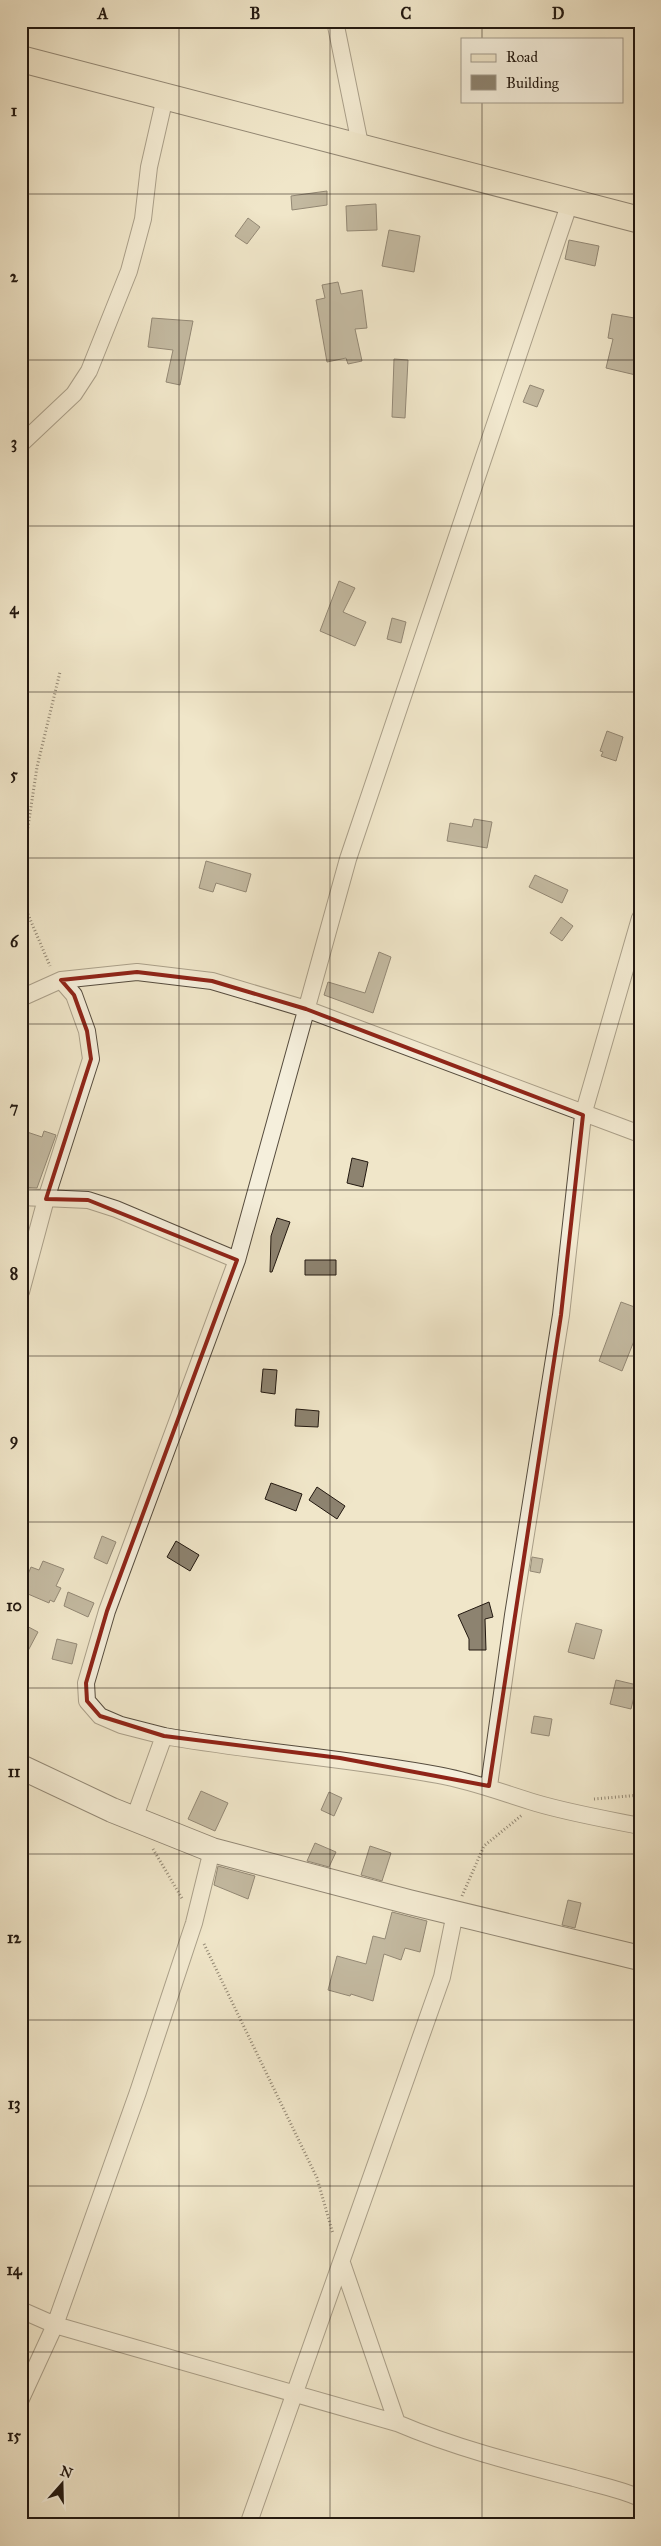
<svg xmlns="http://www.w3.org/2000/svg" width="661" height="2546" viewBox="0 0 661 2546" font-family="'IM FELL Great Primer',serif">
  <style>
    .building { fill: #8d8370; stroke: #221810 }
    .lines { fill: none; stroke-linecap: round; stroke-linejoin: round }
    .minor-casing { stroke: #564c3e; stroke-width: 18 }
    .secondary-casing { stroke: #221810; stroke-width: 26 }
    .primary-casing { stroke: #221810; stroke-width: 28 }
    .path { stroke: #221810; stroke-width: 3; stroke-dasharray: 1 2.5; stroke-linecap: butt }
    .minor { stroke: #f5efdc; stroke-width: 16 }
    .secondary { stroke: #f5efdc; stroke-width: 24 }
    .primary { stroke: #f0e6c9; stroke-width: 26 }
    .marked { fill: none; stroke: #8f2418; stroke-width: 4; stroke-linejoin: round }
    .grid { fill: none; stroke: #221810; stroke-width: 1; stroke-opacity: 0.55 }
    .neatline { fill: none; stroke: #221810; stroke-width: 2 }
    .grid-label { font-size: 16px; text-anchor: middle; font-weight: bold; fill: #221810 }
  </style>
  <rect width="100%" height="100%" fill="#f0e6c9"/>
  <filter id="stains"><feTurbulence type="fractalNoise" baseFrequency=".004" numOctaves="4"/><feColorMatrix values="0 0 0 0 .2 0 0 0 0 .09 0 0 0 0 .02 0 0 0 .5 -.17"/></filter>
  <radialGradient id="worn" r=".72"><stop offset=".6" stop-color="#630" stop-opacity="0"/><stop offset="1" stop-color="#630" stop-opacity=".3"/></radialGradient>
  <path class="building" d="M327 191V205L292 210 291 196Z
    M376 204 377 230 347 231 346 206Z
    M248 218 260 227 247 244 235 236Z
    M389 230 420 236 414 272 382 266Z
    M569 240 599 246 595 266 565 259Z
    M338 282 341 294 362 290 367 328 355 329 362 361 348 364 346 358 327 362 316 300 325 298 322 285Z
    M612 314 640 319V376L606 368 613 339 608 338Z
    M152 318 193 321 180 385 166 382 173 350 148 347Z
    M394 359 408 360 405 418 392 417Z
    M530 385 544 390 537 407 523 402Z
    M339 581 355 588 343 612 366 622 355 646 320 631Z
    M392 618 406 622 401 643 387 639Z
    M607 731 623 737 616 761 601 756 603 752 600 751Z
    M474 819 492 822 487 848 447 841 450 823 472 827Z
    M206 861 251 874 246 892 216 883 213 892 199 888Z
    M535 875 568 890 562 903 529 887Z
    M561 917 573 926 562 941 550 933Z
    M379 952 391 957 373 1013 324 995 328 982 365 993Z
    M21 1130 42 1137 44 1131 56 1135 37 1188 21 1187Z
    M352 1158 368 1162 363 1187 347 1183Z
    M277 1218 290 1222 272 1272H270L271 1236Z
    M305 1260H336V1275H305Z
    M621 1302 640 1309V1326L622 1371 599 1361Z
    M263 1369 277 1370 275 1394 261 1392Z
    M296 1409 319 1411 318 1427 295 1426Z
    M271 1483 302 1494 296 1511 265 1499Z
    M317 1487 345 1506 337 1519 309 1500Z
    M102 1536 116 1542 107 1564 94 1558Z
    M176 1541 199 1555 190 1571 167 1557Z
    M532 1557 543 1559 540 1573 530 1571Z
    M43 1561 64 1569 56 1586 61 1588 54 1602 50 1600 49 1603 21 1591 31 1567 39 1570Z
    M68 1592 94 1603 88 1617 64 1606Z
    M489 1602 493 1617 485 1619 486 1650H469V1639L458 1615Z
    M21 1623 38 1632 21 1664Z
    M576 1623 602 1630 594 1659 568 1652Z
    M57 1639 77 1644 72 1664 52 1659Z
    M616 1680 637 1685 631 1709 610 1704Z
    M534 1716 552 1719 549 1736 531 1733Z
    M201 1791 228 1803 215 1831 188 1819Z
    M329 1792 342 1798 334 1816 321 1810Z
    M315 1843 336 1852 329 1867 307 1861Z
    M370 1846 391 1853 382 1881 361 1875Z
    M218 1866 255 1876 248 1899 214 1885Z
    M568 1900 581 1903 575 1928 562 1925Z
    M392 1912 427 1921 420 1952 405 1948 401 1960 384 1954 373 2001 351 1994 350 1996 328 1990 337 1956 366 1964 373 1936 385 1939Z"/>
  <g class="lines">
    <defs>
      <path id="minor" d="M335 21 361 149
        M21 444 74 394 89 371 129 271 143 219 149 167 165 97
        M21 998 61 980 137 972 212 981 306 1009 640 1134
        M21 1197 88 1200 116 1209 237 1260
        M21 1292 46 1199 91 1059 87 1031 74 995 61 980
        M164 1736C255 1752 347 1758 438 1775 472 1781 503 1793 536 1803 570 1813 605 1819 640 1826
        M489 1786 513 1615 561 1315 583 1115 640 918
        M134 1819 164 1736 121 1725 100 1716 87 1701 86 1683 107 1611 237 1260 348 859 570 202
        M342 2263 397 2423C453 2447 515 2463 574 2478 597 2485 618 2488 640 2498
        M21 2310 55 2325 397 2423
        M21 2399 55 2325 138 2092 194 1923 212 1850
        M248 2525 442 1977 455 1913"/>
      <path id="secondary" d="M21 1767 112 1810 212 1850 409 1902 640 1958"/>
      <path id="primary" d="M21 59 640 220"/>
    </defs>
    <use href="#minor" class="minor-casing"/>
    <use href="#secondary" class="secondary-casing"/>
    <use href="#primary" class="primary-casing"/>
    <path class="path" d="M21 873 37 767 60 672
      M21 898 50 966
      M594 1799 640 1795
      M153 1849 183 1900
      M462 1896 484 1846 522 1815
      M204 1944 317 2178 333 2234"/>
    <use href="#minor" class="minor"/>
    <use href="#secondary" class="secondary"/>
    <use href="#primary" class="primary"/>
  </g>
  <path d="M0 0H661V2546H0ZM137 972 212 981 306 1009 583 1115 561 1315 489 1786 340 1758 164 1736 100 1716 87 1701 86 1683 107 1611 237 1260 88 1200 46 1199 91 1059 87 1031 74 995 61 980Z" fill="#f0e6c9" fill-opacity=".55" fill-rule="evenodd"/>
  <path class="marked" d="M137 972 212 981 306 1009 583 1115 561 1315 489 1786 340 1758 164 1736 100 1716 87 1701 86 1683 107 1611 237 1260 88 1200 46 1199 91 1059 87 1031 74 995 61 980Z"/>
  <path class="grid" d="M179 21V2525M330 21V2525M482 21V39M482 101V2525M21 194H640M21 360H640M21 526H640M21 692H640M21 858H640M21 1024H640M21 1190H640M21 1356H640M21 1522H640M21 1688H640M21 1854H640M21 2020H640M21 2186H640M21 2352H640"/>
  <rect width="661" height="2546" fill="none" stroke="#f0e6c9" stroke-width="55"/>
  <rect x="461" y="38" width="162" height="65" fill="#f5efdc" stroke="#a1998a"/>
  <rect x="471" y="54" width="25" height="8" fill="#f0e6c9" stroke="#a1998a"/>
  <text x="506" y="62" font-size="15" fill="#221810">Road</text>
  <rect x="471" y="75" width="25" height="15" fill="#8d8370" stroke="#a1998a"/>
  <text x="506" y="88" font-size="15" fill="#221810">Building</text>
  <g transform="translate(62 2484) rotate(20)" stroke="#f5efdc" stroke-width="4" paint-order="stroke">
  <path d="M0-4L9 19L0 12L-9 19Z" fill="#221810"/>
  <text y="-8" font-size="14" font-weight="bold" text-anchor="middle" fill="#221810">N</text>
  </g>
  <rect x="28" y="28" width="606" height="2490" class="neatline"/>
  <g class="grid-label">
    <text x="103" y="19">A</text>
    <text x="255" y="19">B</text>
    <text x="406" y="19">C</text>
    <text x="558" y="19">D</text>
    <text x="14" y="116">1</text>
    <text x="14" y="282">2</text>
    <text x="14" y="448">3</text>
    <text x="14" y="614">4</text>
    <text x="14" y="780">5</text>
    <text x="14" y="947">6</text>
    <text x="14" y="1113">7</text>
    <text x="14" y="1279">8</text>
    <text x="14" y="1445">9</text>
    <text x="14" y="1611">10</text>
    <text x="14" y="1777">11</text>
    <text x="14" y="1943">12</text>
    <text x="14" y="2109">13</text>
    <text x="14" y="2275">14</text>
    <text x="14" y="2441">15</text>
  </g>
  <rect width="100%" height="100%" filter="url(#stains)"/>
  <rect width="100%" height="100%" fill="url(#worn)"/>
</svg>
